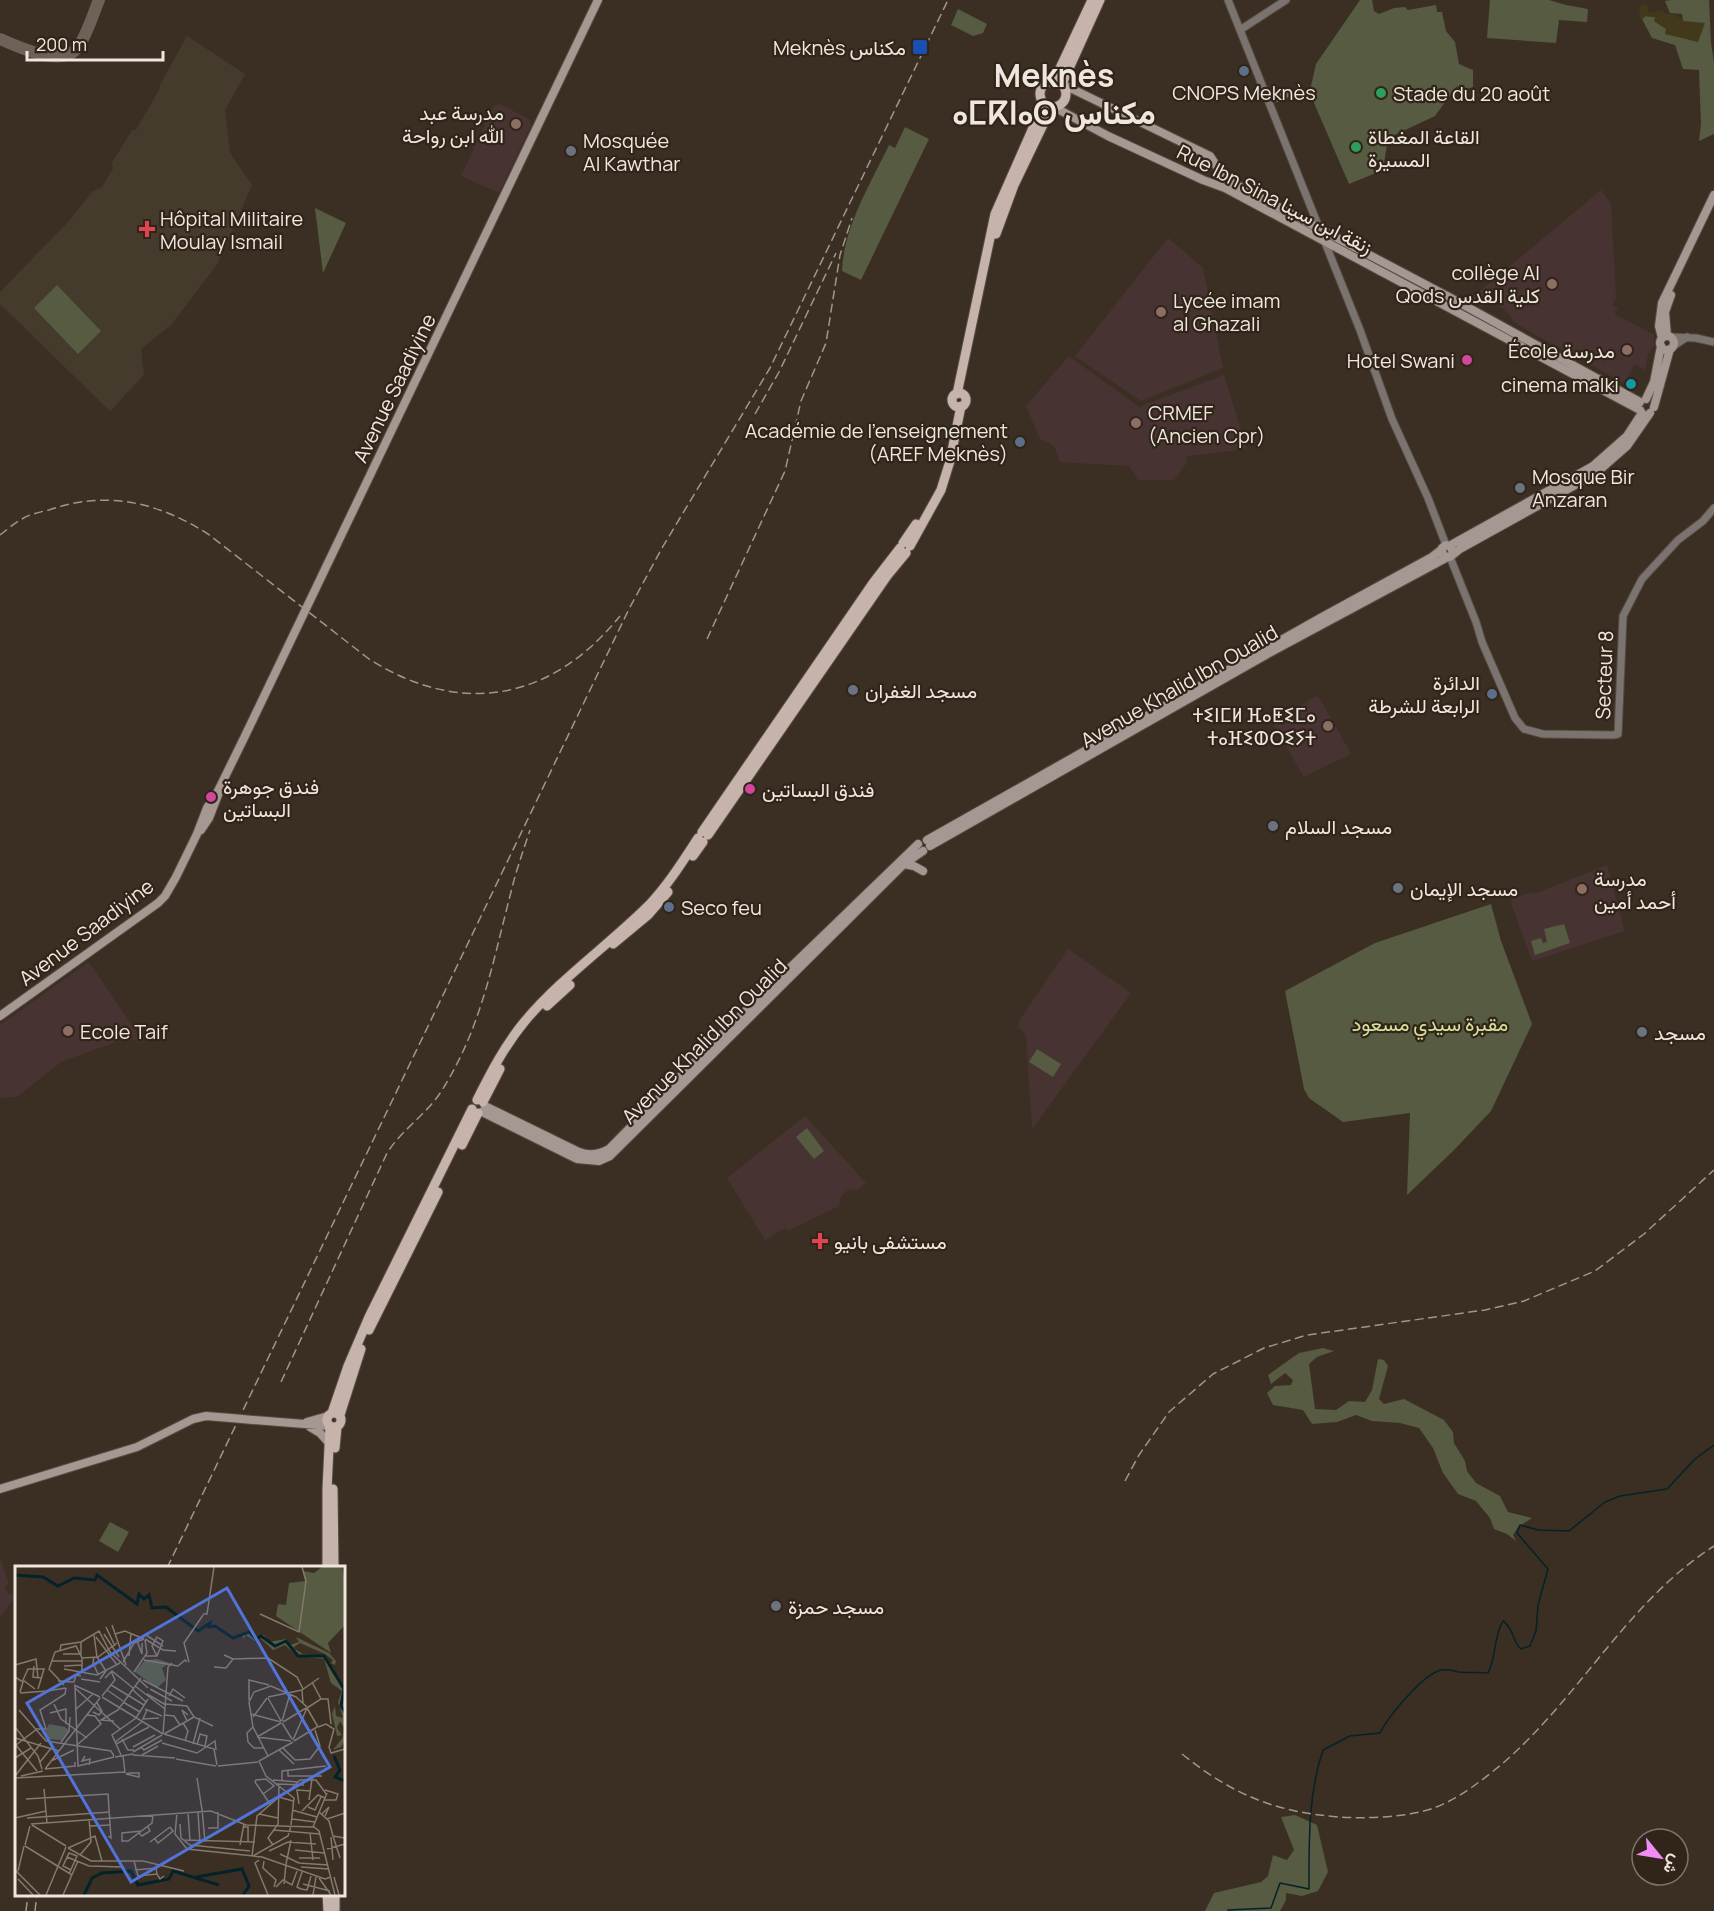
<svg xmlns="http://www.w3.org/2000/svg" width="1714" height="1911" viewBox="0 0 1714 1911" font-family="Manrope,Vazirmatn,'Noto Sans Tifinagh',sans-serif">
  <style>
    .education { fill: #483333 }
    .medical { fill: #453b2c }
    .green { fill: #565b42 }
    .sand { fill: #413919 }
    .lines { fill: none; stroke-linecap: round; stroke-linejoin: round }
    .stream { stroke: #042229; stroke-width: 1.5 }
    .taxiway { stroke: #6e6258; stroke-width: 12 }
    .tertiary-casing { stroke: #584c41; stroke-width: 9 }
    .secondary-casing { stroke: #584c41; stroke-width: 10 }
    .primary-casing { stroke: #584c41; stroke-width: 11 }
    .tertiary { stroke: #7b736f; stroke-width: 7 }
    .secondary { stroke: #a59791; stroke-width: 8 }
    .primary { stroke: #c5b3ac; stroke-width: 9 }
    .rail { stroke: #a0968c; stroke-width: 1.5; stroke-dasharray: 9 4.5; stroke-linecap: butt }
    .secondary-bridge-casing { stroke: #584c41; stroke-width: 10; stroke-linecap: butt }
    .secondary-bridge { stroke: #a59791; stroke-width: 8 }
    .transit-dot { fill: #1a4fb4; stroke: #312519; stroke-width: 2 }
    .service-dot { fill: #5c6f8a; stroke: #312519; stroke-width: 2 }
    .leisure-dot { fill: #2e9e5b; stroke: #312519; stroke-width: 2 }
    .education-dot { fill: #8d6e63; stroke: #312519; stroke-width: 2 }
    .worship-dot { fill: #6b7280; stroke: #312519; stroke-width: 2 }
    .health-dot { fill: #e0444e; stroke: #312519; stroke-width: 2 }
    .hotel-dot { fill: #d1479c; stroke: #312519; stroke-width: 2 }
    .culture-dot { fill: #0f9aa8; stroke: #312519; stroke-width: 2 }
    .labels { text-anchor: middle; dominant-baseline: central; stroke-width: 4.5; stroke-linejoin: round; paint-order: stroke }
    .poi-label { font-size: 20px; fill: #efe7df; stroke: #312519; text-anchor: start }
    .street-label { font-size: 20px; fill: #efe7df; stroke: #312519 }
    .park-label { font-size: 20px; fill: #d6e39d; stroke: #312519 }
    .town-label { font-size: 32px; font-weight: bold; fill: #efe7df; stroke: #312519 }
    .inset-river { fill: none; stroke: #042229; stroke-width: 3 }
    .inset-road { fill: none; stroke: #83796e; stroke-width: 1.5 }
    .view { fill: #5274da; fill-opacity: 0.15; stroke: #5274da; stroke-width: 3 }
    .inset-edge { fill: none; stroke: #efe7df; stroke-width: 3 }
  </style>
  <rect width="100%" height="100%" fill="#3b2f23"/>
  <path class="education" d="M500 104 529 119 531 125 499 193 461 176 494 105Z
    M1601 190 1611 204 1616 298 1612 306 1617 307 1618 311H1615V314L1654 335V346L1648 354 1645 370 1635 364 1624 383 1532 333 1513 321 1509 314 1492 300 1482 307 1469 300Z
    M1168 238 1203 268 1223 368 1141 401 1075 356Z
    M1069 356 1139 407 1224 375 1247 449 1187 456 1186 464 1174 480H1138L1129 466 1060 462 1054 446 1040 439 1026 406Z
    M1316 696 1319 697 1351 754 1304 777 1272 722Z
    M1607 865 1625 931 1532 961 1510 900 1532 892 1534 894Z
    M1068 949 1131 993 1032 1129 1026 1035 1017 1026 1020 1024 1019 1021Z
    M89 962 144 1043 127 1038 61 1062 17 1097 0 1098V1025Z
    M805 1116 866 1183 857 1190 849 1189 841 1196 839 1206 788 1231 785 1228 765 1240 727 1178Z
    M0 1557 9 1584 5 1586 8 1594 12 1593 14 1598 0 1618Z"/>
  <path class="medical" d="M187 36 245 74 225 110 230 153 252 185 218 263 172 324 141 349 144 375 110 411 0 304V292L69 221 93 191 102 187 113 169 112 163 132 130H136L160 88V85Z"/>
  <path class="green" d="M1360 0H1372L1374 11 1379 14 1394 8 1405 7 1408 10 1436 5 1437 12H1442L1446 31 1455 42 1459 64 1473 70V87L1461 91 1460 86 1456 87 1435 116 1388 138 1383 170 1349 184 1314 103 1311 86 1316 64Z
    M1490 0H1549L1566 5 1588 9 1587 22 1559 20 1556 43 1487 38Z
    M1671 0H1709L1711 43 1714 62V134L1699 141 1701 124 1699 70 1683 69 1675 45 1652 38 1642 19 1646 16 1655 17 1658 23 1666 29 1683 21 1682 14 1670 13 1665 1Z
    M958 9 987 24 983 33 973 36 951 25Z
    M905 127 929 139 861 280 842 271C844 226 870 185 889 145L895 148Z
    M315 208 346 223 323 273Z
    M57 285 101 331 78 354 34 308Z
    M1491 904 1501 941 1532 1024 1491 1111 1454 1150 1407 1195 1410 1113 1343 1122 1309 1098 1304 1089 1285 991 1375 943Z
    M1564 924 1570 943 1535 955 1531 941 1541 938 1543 943 1547 942 1544 929Z
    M1037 1049 1061 1064 1053 1077 1029 1062Z
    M807 1128 824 1151 814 1159 796 1137Z
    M1323 1348 1334 1351 1317 1357 1309 1364 1315 1409 1336 1410 1349 1401 1365 1402 1372 1390 1378 1359 1384 1360 1388 1366 1379 1399 1384 1404 1404 1399 1444 1420 1453 1432 1454 1443 1465 1461 1467 1471 1476 1483 1500 1496 1508 1512 1532 1518 1518 1527 1513 1535 1516 1541 1507 1534 1494 1529 1490 1518 1476 1501 1458 1494 1443 1473 1433 1448 1419 1428 1400 1423 1372 1421 1356 1415 1337 1422 1312 1424 1303 1410 1273 1405 1267 1393 1275 1386 1291 1385 1293 1380 1285 1373 1271 1384 1268 1375 1299 1353Z
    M110 1522 129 1532 118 1552 99 1541Z
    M1295 1815 1317 1825 1328 1872 1318 1891 1302 1896 1286 1893V1900L1280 1911H1205L1214 1893 1261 1882 1268 1876 1273 1855 1287 1860 1294 1850 1281 1817Z"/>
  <path class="sand" d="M1647 4 1649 13 1663 10 1664 14 1676 13V16L1683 18V21L1705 23 1698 42 1665 34 1666 29 1654 21 1655 17 1646 16 1640 19 1639 6Z"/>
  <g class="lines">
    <path class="stream" d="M1229 1911 1228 1910 1271 1908 1280 1883 1309 1889C1309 1843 1308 1794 1323 1750L1350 1736 1380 1733C1388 1717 1423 1674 1441 1670 1448 1669 1453 1671 1459 1672 1469 1673 1478 1672 1488 1673 1497 1656 1493 1637 1503 1621 1514 1628 1512 1641 1521 1649L1530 1646 1536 1631 1538 1605 1548 1569 1517 1533 1520 1525 1538 1530 1569 1531 1605 1502 1620 1496 1667 1489 1695 1459 1714 1445"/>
    <path class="taxiway" d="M0 39C20 47 62 69 78 47 87 35 93 14 99 0"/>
    <defs>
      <path id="tertiary" d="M1228 0 1360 330 1392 419 1428 498 1446 545
        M1240 30 1286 0
        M1266 96 1277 98 1288 93
        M1669 337 1696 338 1714 342
        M1672 347 1687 337
        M1450 557 1476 622 1482 642 1515 718 1524 729 1543 734 1613 735 1618 734 1623 616 1642 579 1678 540 1703 521 1714 508"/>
      <path id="secondary" d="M1062 84 1210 156 1223 176 1229 181 1449 297 1640 402
        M1052 106 1108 136 1203 180 1225 188 1640 410
        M1667 336 1665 312 1671 295
        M1660 343a7 7 0 1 1 14 0a7 7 0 1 1-14 0Z
        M1662 338 1659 326 1662 303 1714 195
        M1646 399 1654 382 1661 346
        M1654 407 1670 349
        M1449 546 1593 466 1627 436 1642 413
        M1453 554 1451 547 1446 545 1442 548 1443 556 1450 557 1460 549 1595 474 1627 446 1650 413
        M201 830 209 818 218 795
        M927 840 1322 617 1432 557 1441 550
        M930 846 1271 652 1446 558
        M904 864 914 866 923 871
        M0 1016 158 903 165 896 176 877 197 834 207 808 218 791 244 738 598 0
        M485 1106 579 1152C589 1156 600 1154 609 1149L733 1023 918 844
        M482 1112 577 1159 599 1161 610 1156 904 864 923 851
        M253 1420 330 1426
        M307 1422 328 1416
        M310 1427 320 1433 329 1443
        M0 1489 137 1447 193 1419 206 1416 231 1418"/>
      <path id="primary" d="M1054 81 1092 0
        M1040 94a13 13 0 1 1 26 0a13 13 0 1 1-26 0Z
        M1062 84 1100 0
        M996 234 1014 185 1052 106
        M952 400a7 7 0 1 1 14 0a7 7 0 1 1-14 0Z
        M957 394 995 214 1044 103
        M903 543 916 524
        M910 546 941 490 950 461 961 406
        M702 832 873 583 900 548
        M708 835 887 576 906 553
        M693 856 703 842
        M613 944 648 915 668 892
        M547 1006 570 985
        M477 1100C491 1072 505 1045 525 1021 561 978 609 945 649 905 668 885 683 861 698 838
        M483 1102 500 1069
        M462 1145 478 1113
        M369 1330 438 1192
        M327 1420a7 7 0 1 1 14 0a7 7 0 1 1-14 0Z
        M332 1413 348 1366 369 1317 472 1109
        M340 1415 361 1349
        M335 1448 337 1427
        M333 1489 334 1568
        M327 1568V1489L330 1426
        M327 1894 328 1911
        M335 1894V1911"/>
    </defs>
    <use href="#tertiary" class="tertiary-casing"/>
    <use href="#secondary" class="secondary-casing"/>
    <use href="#primary" class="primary-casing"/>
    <use href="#tertiary" class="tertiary"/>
    <use href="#secondary" class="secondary"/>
    <use href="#primary" class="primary"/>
    <path class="rail" d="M755 414 779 372 836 253
      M0 535C7 530 14 523 22 519 30 514 40 512 49 510 106 490 158 502 208 534L369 659C462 718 552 700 620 616
      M707 639 785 471 801 401 826 343 840 255 852 218
      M281 1382 387 1153C403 1128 429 1113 444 1087 482 1025 493 961 511 892 516 871 523 851 530 830
      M1125 1481 1139 1455 1169 1412 1213 1374 1264 1348 1307 1335 1485 1310 1524 1301 1595 1271 1644 1234 1714 1170
      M167 1568 629 609 662 548 770 368 948 0
      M1182 1754C1232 1794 1274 1812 1339 1817 1365 1819 1410 1817 1434 1808 1460 1798 1481 1781 1502 1764 1579 1698 1628 1601 1714 1546
      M26 1911 28 1894
      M35 1911 37 1894"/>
    <defs>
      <path id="secondary-bridge" d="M231 1418 253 1420"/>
    </defs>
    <use href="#secondary-bridge" class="secondary-bridge-casing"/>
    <use href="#secondary-bridge" class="secondary-bridge"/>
  </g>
  <rect class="transit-dot" x="912" y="39" width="16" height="16" rx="3"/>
  <g class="service-dot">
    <circle cx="1244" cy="71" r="6"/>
    <circle cx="1020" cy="442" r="6"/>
    <circle cx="1492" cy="694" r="6"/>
    <circle cx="669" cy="907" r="6"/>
  </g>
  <g class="leisure-dot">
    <circle cx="1381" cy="93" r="6"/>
    <circle cx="1356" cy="147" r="6"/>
  </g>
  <g class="education-dot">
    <circle cx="516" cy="124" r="6"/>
    <circle cx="1552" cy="284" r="6"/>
    <circle cx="1161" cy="312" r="6"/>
    <circle cx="1627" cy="350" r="6"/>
    <circle cx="1136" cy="423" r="6"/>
    <circle cx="1328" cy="726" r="6"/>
    <circle cx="1582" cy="889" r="6"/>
    <circle cx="68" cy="1031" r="6"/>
  </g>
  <g class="worship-dot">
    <circle cx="571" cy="151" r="6"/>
    <circle cx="1520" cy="488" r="6"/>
    <circle cx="853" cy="690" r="6"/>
    <circle cx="1273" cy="826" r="6"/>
    <circle cx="1398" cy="888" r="6"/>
    <circle cx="1642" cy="1032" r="6"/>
    <circle cx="776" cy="1606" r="6"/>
  </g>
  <g class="health-dot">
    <path d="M144 220h6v6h6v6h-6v6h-6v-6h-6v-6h6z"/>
    <path d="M817 1232h6v6h6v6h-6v6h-6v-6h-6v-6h6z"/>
  </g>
  <g class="hotel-dot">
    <circle cx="1467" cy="360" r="6"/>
    <circle cx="750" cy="789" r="6"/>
    <circle cx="211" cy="797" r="6"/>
  </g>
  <circle class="culture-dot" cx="1631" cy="384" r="6"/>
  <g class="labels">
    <g class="poi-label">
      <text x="906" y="47" text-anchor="end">Meknès مكناس</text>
      <text x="1244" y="92" text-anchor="middle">CNOPS Meknès</text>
      <text x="1393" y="93">Stade du 20 août</text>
      <text x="504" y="112" text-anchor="end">مدرسة عبد<tspan x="504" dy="23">الله ابن رواحة</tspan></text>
      <text x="1368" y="136">القاعة المغطاة<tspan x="1368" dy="23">المسيرة</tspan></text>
      <text x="583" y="140">Mosquée<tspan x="583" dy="23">Al Kawthar</tspan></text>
      <text x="160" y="218">Hôpital Militaire<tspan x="160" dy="23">Moulay Ismail</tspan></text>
      <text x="1540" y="272" text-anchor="end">collège Al<tspan x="1540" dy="23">Qods كلية القدس</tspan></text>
      <text x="1173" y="300">Lycée imam<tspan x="1173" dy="23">al Ghazali</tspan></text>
      <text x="1615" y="350" text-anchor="end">École مدرسة</text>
      <text x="1455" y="360" text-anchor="end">Hotel Swani</text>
      <text x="1619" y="384" text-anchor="end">cinema malki</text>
      <text x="1148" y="412">CRMEF<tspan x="1148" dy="23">(Ancien Cpr)</tspan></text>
      <text x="1008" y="430" text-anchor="end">Académie de l'enseignement<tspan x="1008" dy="23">(AREF Meknès)</tspan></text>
      <text x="1532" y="476">Mosque Bir<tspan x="1532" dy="23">Anzaran</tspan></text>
      <text x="1480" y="682" text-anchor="end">الدائرة<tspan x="1480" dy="23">الرابعة للشرطة</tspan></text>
      <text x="865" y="690">مسجد الغفران</text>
      <text x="1316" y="714" text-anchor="end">ⵜⵉⵏⵎⵍ ⴼⴰⵟⵉⵎⴰ<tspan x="1316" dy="23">ⵜⴰⴼⵉⵀⵔⵉⵢⵜ</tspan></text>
      <text x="223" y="786">فندق جوهرة<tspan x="223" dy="23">البساتين</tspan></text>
      <text x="762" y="789">فندق البساتين</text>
      <text x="1285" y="826">مسجد السلام</text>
      <text x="1594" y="878">مدرسة<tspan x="1594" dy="23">أحمد أمين</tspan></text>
      <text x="1410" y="888">مسجد الإيمان</text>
      <text x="681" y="907">Seco feu</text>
      <text x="80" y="1031">Ecole Taif</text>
      <text x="1654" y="1032">مسجد</text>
      <text x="834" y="1241">مستشفى بانيو</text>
      <text x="788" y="1606">مسجد حمزة</text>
    </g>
    <g class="street-label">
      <text transform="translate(1275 199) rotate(27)">Rue Ibn Sina زنقة ابن سينا</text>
      <text transform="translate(394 388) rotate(-64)">Avenue Saadiyine</text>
      <text transform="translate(1604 675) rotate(-88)">Secteur 8</text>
      <text transform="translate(1179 686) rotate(-30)">Avenue Khalid Ibn Oualid</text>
      <text transform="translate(86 932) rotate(-37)">Avenue Saadiyine</text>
      <text transform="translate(704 1041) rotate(-45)">Avenue Khalid Ibn Oualid</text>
    </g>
    <g class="park-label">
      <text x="1430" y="1023">مقبرة سيدي مسعود</text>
    </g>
    <g class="town-label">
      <text x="1054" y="75">Meknès<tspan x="1054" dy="37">ⴰⵎⴽⵏⴰⵙ مكناس</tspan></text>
    </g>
  </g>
  <g transform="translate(15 1566)">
    <rect width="330" height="330" fill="#3b2f23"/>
    <path d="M307 1H327L330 15V59L313 77 316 87 261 50 263 38 271 39 274 17 290 15 288 5 299 7ZM233 65 240 71 249 69 254 76 271 73 274 79 284 76 281 71 314 87 321 95 320 99 316 97 318 94 310 88 285 77 278 82 288 88 309 90 330 122V174L326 181 318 184 328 171 329 162 325 155 322 162 327 169 322 170 317 148 320 140 321 150 328 152 323 136 327 125 316 117 309 93 282 90 270 79 258 84 245 72 240 75 231 69 228 73 227 69ZM142 93 155 97 147 102 151 114 142 122 120 106 130 94ZM34 158 50 161 54 164 46 174 32 173 30 166Z" fill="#565b42"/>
    <path class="inset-river" d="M0 9 28 11 43 20 59 12 80 14 82 9 122 38 124 28 129 33 134 29 137 42 151 41 183 65 195 57 194 61 200 60 218 72 234 66 241 73 246 70 260 80 271 75 283 90H309L329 123 326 140 330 146M319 190 325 204 320 211 330 215M181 311 227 303 234 320 228 329M69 329 77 312 87 307 116 305 123 319 154 313 158 305 204 319"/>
    <path class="inset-road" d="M188 48H192L199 1M245 48 284 66 291 15 287 1M97 59 111 99M91 61 100 80M89 68 104 91M100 68 110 65 129 73M79 69 82 91 91 105 85 113M131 69 148 80M81 71 102 99M130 73 148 84 161 85M122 75 127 88V77M45 85 46 79 66 76 84 65 95 86 133 122M48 88H66V76M209 89 218 93 253 92 282 111 288 123M114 90 116 67M131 90H142L148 75 142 71 137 80 142 90M79 91 78 97 83 108M67 92 83 91 102 77M129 94 163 100 170 94 172 96M36 95H67M108 96 119 77 129 73M174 96 169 77 188 49M0 99 21 93 23 112M19 100 18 111 26 112M49 100 67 99M199 101 211 102 218 93M49 103 82 109 105 97M119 106 132 87 130 74M0 111 8 116 5 126M90 112 97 105 118 122M66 113 85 116M128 114 168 135M43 115 59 116 61 109 66 110M49 119 34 103 40 86 61 80 67 92V107M59 119 85 131M96 119 129 139M60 120 63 200 99 191M120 120 150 143M60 122 105 163M20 123 8 114 13 103H29L23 123M117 123 131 136M135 123 157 135M92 124 108 135M32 125 51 122M5 127 32 125M132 128 151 139M87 130 100 114 96 105M154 130 158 123 170 132M87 131 148 168M253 131 287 124M253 132 266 155M306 133H313L316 158M234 134V114L254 119M108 136 125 146M288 137 287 124 304 112M39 138 46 153 72 172M151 138 172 140 179 151 198 160M292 142 306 133 297 116M292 142 303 161M130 143 147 150M4 144 31 175M60 144 78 128M132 144 128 153 144 152M78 146 84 149 87 145 82 137M35 147 51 143V158M236 148 266 156M150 149 159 150 165 159M238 151 252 132M99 155 86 154 103 144 126 112M172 155 167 144 173 149M267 155 275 128M268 156 291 142M168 157 173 165 170 175M267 157 277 173M0 161 23 190 27 203M238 161 232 167 233 176 239 182H248M303 161 311 158 319 163 314 181 316 187 330 183M148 168 153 101 157 97M149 168 179 151M149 168 199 183 202 199M242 171 276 175M242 171 266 157M0 172 44 185M107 173 113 184H119M278 174 292 142M31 175 96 185 99 190M279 175 302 161M46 176 54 165 55 151M100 176 127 156M147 177 182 187 200 175 201 184M0 178 22 205M101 178 134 161M178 178 185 152M1 179 22 163H31L25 144 50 128 51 122M62 179 86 158 80 150 72 149M182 179 185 168 192 170 190 180M118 181 140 169M126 181 129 184 147 174M268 182 280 194 295 193 305 180 300 164M264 184 279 198M118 186 147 169M106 189 97 169 121 152 133 133M108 189 110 207M118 189 160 192M127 189 143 180M70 190 67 195 75 193 74 199M253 190 238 161 234 136 239 126 256 120 281 131 292 141M100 191 118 188M0 192 16 182M161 193 201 200M36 195 59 184M25 196 37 181M203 200 243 196M30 203 85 132M30 203 60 200V196M273 205V210H307M124 207V211L111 208 115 207ZM0 210 26 177M6 210 28 205M0 212 110 206M182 212 187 244M258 214 283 216M267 214V205L311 200M262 218 289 219M29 223 32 257M272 227 285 214H301L312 229M248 228 259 220 251 213 241 214 240 216 255 238M11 233 93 228 96 272 93 270M294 234 297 213M309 234H321L323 228 310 224M284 238 282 224 296 225M293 241 300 244 306 231M187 243 190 276M277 244 302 251M287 245 303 229 310 232M173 246 175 275M183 246 185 277M304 246 314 255 318 270 330 272M162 247 160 268 172 283 247 291 310 313 316 311M244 248 263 252M307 248 314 241 310 250M0 252 31 245M12 252 95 246M277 253 300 256M312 253 330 247M16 258 196 245 231 259 299 261 304 265 320 329M165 258 166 272 175 279 235 285M17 259 51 280M276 259 279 232 251 210 244 195 278 176M75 260 96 259M229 261H233V276M298 261 312 227M193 262H203V246M258 264 305 268M127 265 107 267V275H113L137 257 138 249M124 267 127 270 135 265 133 261M295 267 298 294M318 270 325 292M316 271 318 294M140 273 143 277 147 274 158 265 155 261M168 274 240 276M135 276 155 261M10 279 15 260M225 279 229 258M258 279 253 272 263 258 264 220M10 280 57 309M53 282 76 295H128L169 305M53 282 80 270 87 295M312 283 330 278M280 284 309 287M254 285 273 276 301 278M265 288 284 297 313 299M65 289 76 276 74 253M237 290 242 250 264 231 278 235M238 290 273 270 276 260M52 291 74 300 109 301M284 292H305M244 294 240 297 253 329M119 295 123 310 142 308 145 313 149 310M249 295 248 302 261 314 259 321M271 298 276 274M286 301 314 303M0 304 25 329M120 304 141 302 142 308M3 305 9 280M287 306 282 321 286 323 292 324 296 310M54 308 62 290 54 287 48 300 56 304M319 311 324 329M304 312 316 329M3 313 18 329M269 318 271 298M288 318 315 325M261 321 268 314 277 319 282 305M31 329 51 281M48 329 63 295M298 329 301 311"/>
    <path class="view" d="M212 22 315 201 116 316 12 137Z"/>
    <rect width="330" height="330" class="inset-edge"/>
  </g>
  <g transform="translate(1660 1857) rotate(120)"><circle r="28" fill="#312519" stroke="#7d7368" stroke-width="1.5"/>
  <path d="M0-4.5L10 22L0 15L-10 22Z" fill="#f18bf5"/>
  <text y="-9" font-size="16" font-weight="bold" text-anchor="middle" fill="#efe7df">ش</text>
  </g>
  <path d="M27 51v9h136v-9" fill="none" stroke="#efe7df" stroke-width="3"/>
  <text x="36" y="51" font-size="18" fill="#efe7df" stroke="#312519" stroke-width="4.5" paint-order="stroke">200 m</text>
</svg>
